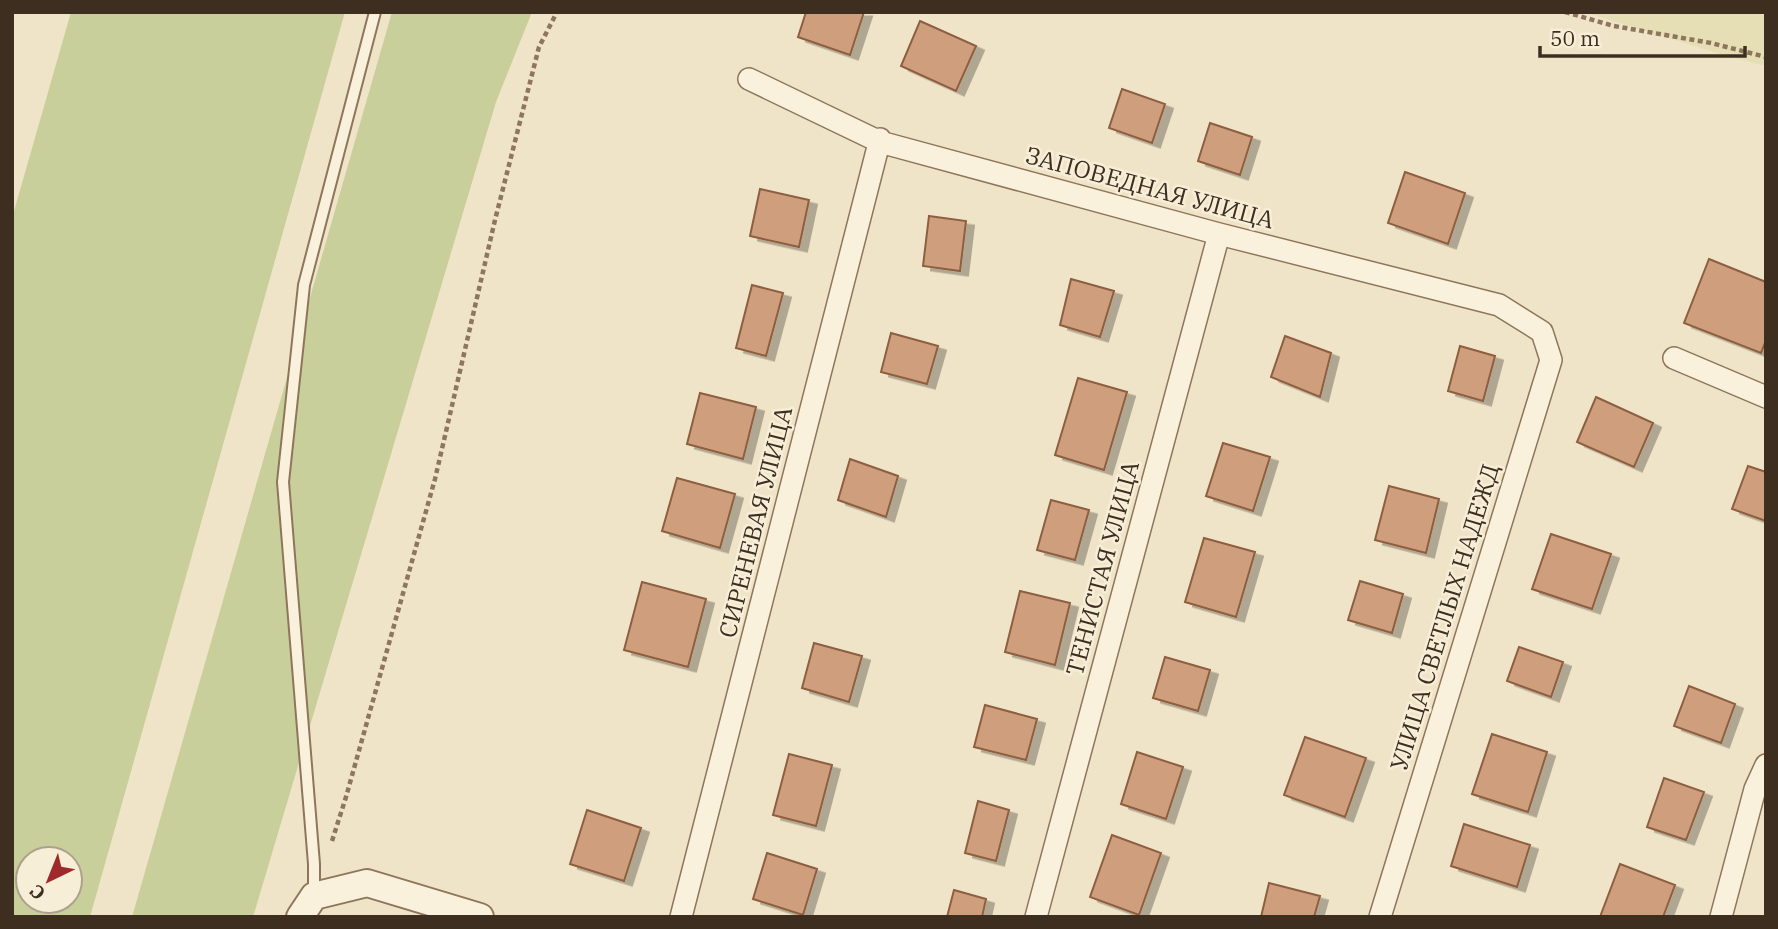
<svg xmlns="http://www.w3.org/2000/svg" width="1778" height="929" viewBox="0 0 1778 929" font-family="'IBM Plex Serif',serif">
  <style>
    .farmland { fill: #e6deb5 }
    .green { fill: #c9cf9b; fill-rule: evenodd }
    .building { fill: #cf9f7d; stroke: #8d5f41; stroke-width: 2; filter: url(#shadow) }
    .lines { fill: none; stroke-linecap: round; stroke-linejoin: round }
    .service-casing { stroke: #8d765c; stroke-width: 14 }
    .minor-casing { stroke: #8d765c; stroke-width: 24 }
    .tertiary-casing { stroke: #8d765c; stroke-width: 30 }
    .path { stroke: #8d765c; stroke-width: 4.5; stroke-dasharray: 5 3.5; stroke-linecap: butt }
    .service { stroke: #faf1dc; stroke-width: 10 }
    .minor { stroke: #faf1dc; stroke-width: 21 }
    .tertiary { stroke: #faf1dc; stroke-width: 26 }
    .labels { text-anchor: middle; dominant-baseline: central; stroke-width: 5; stroke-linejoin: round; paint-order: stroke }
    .street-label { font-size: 24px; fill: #3d2e20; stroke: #f7eed8 }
  </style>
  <defs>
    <filter id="shadow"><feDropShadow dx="8" dy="4.5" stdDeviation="0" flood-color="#0004"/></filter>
  </defs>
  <rect width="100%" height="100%" fill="#f0e4c8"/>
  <path class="farmland" d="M1584 12H1766V66L1730 57Z"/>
  <path class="green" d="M71 12H345L90 917H12V218ZM28 859H70V901H28Z
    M392 12H532L496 102 253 917H132Z"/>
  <path class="building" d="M806 12H864L850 55 798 37Z
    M920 21 976 46 956 91 901 66Z
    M1122 89 1165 104 1152 143 1109 128Z
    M1210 123 1252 137 1240 175 1198 161Z
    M1405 172 1465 193 1448 244 1388 223Z
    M760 189 809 200 799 247 750 236Z
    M929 216 966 221 960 271 923 266Z
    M1709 259 1766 282V340L1761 353 1684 323Z
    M1071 279 1114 291 1100 337 1060 325Z
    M752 285 783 293 766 356 736 348Z
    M891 333 938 346 927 384 881 372Z
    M1285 336 1331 353 1320 397 1271 377Z
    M1460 346 1495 356 1483 401 1448 391Z
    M1078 378 1127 392 1104 470 1055 455Z
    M700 393 756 407 743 459 687 444Z
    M1596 397 1653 423 1634 467 1577 442Z
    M1223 443 1270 457 1253 511 1206 496Z
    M850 459 898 476 886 517 838 500Z
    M1748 466 1766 472V521L1732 509Z
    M677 478 735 494 720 548 662 531Z
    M1389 486 1439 499 1426 553 1375 540Z
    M1051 500 1089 510 1075 560 1037 550Z
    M1551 534 1611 554 1592 609 1532 589Z
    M1204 538 1255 552 1236 617 1185 602Z
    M1360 581 1403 594 1392 633 1348 620Z
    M642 582 706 599 688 667 624 650Z
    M1020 591 1070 603 1055 665 1005 652Z
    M814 643 862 656 849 702 802 688Z
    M1519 647 1563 662 1551 697 1507 681Z
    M1165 657 1210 670 1198 711 1153 698Z
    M1689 686 1735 704 1721 743 1674 726Z
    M985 705 1037 719 1026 760 974 747Z
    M1492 734 1547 752 1528 812 1472 794Z
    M1305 737 1366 758 1345 817 1284 795Z
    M1137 752 1183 767 1166 819 1121 804Z
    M789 754 832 765 816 826 773 815Z
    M1664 778 1704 792 1686 840 1647 827Z
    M978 801 1009 810 996 861 965 853Z
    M587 810 641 828 624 881 570 864Z
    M1464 824 1530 845 1517 887 1451 866Z
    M1112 835 1161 853 1139 915 1090 897Z
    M767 853 817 869 803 915 753 899Z
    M1620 864 1675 885 1663 917H1600Z
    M1269 883 1320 896 1314 917H1261Z
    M954 890 986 899 982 917H947Z"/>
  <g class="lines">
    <defs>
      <path id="service" d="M314 894V864L283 482 304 285 375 12"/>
      <path id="minor" d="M749 79 880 142 1219 234 1499 305 1542 332 1551 360 1380 917
        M1674 358 1766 397
        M681 917 880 139
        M1036 917 1219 234
        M1721 917 1755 789 1766 765"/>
      <path id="tertiary" d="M300 917 314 896 367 883 480 917"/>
    </defs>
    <use href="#service" class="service-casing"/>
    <use href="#minor" class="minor-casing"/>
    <use href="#tertiary" class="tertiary-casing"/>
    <path class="path" d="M1565 12 1614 26 1711 43 1766 57
      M332 841 346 797 435 479 495 220 539 47 557 12"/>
    <use href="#service" class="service"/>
    <use href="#minor" class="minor"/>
    <use href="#tertiary" class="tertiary"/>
  </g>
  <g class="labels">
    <g class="street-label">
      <text transform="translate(1150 187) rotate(15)">ЗАПОВЕДНАЯ УЛИЦА</text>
      <text transform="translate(755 522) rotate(-76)">СИРЕНЕВАЯ УЛИЦА</text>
      <text transform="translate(1102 568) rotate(-75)">ТЕНИСТАЯ УЛИЦА</text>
      <text transform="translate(1444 617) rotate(-73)">УЛИЦА СВЕТЛЫХ НАДЕЖД</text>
    </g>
  </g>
  <rect width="1778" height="929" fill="none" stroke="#3d2e20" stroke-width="28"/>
  <g transform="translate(49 880) rotate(223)"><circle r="33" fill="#f7eed8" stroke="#ada18e" stroke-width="2"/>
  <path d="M0-5L12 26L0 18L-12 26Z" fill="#9e2a2b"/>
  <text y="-10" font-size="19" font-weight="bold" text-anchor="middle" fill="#3d2e20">С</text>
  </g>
  <path d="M1540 46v10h205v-10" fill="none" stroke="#3d2e20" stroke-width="3.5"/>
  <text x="1550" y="46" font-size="21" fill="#3d2e20" stroke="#f7eed8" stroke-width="5" paint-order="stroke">50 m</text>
</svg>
